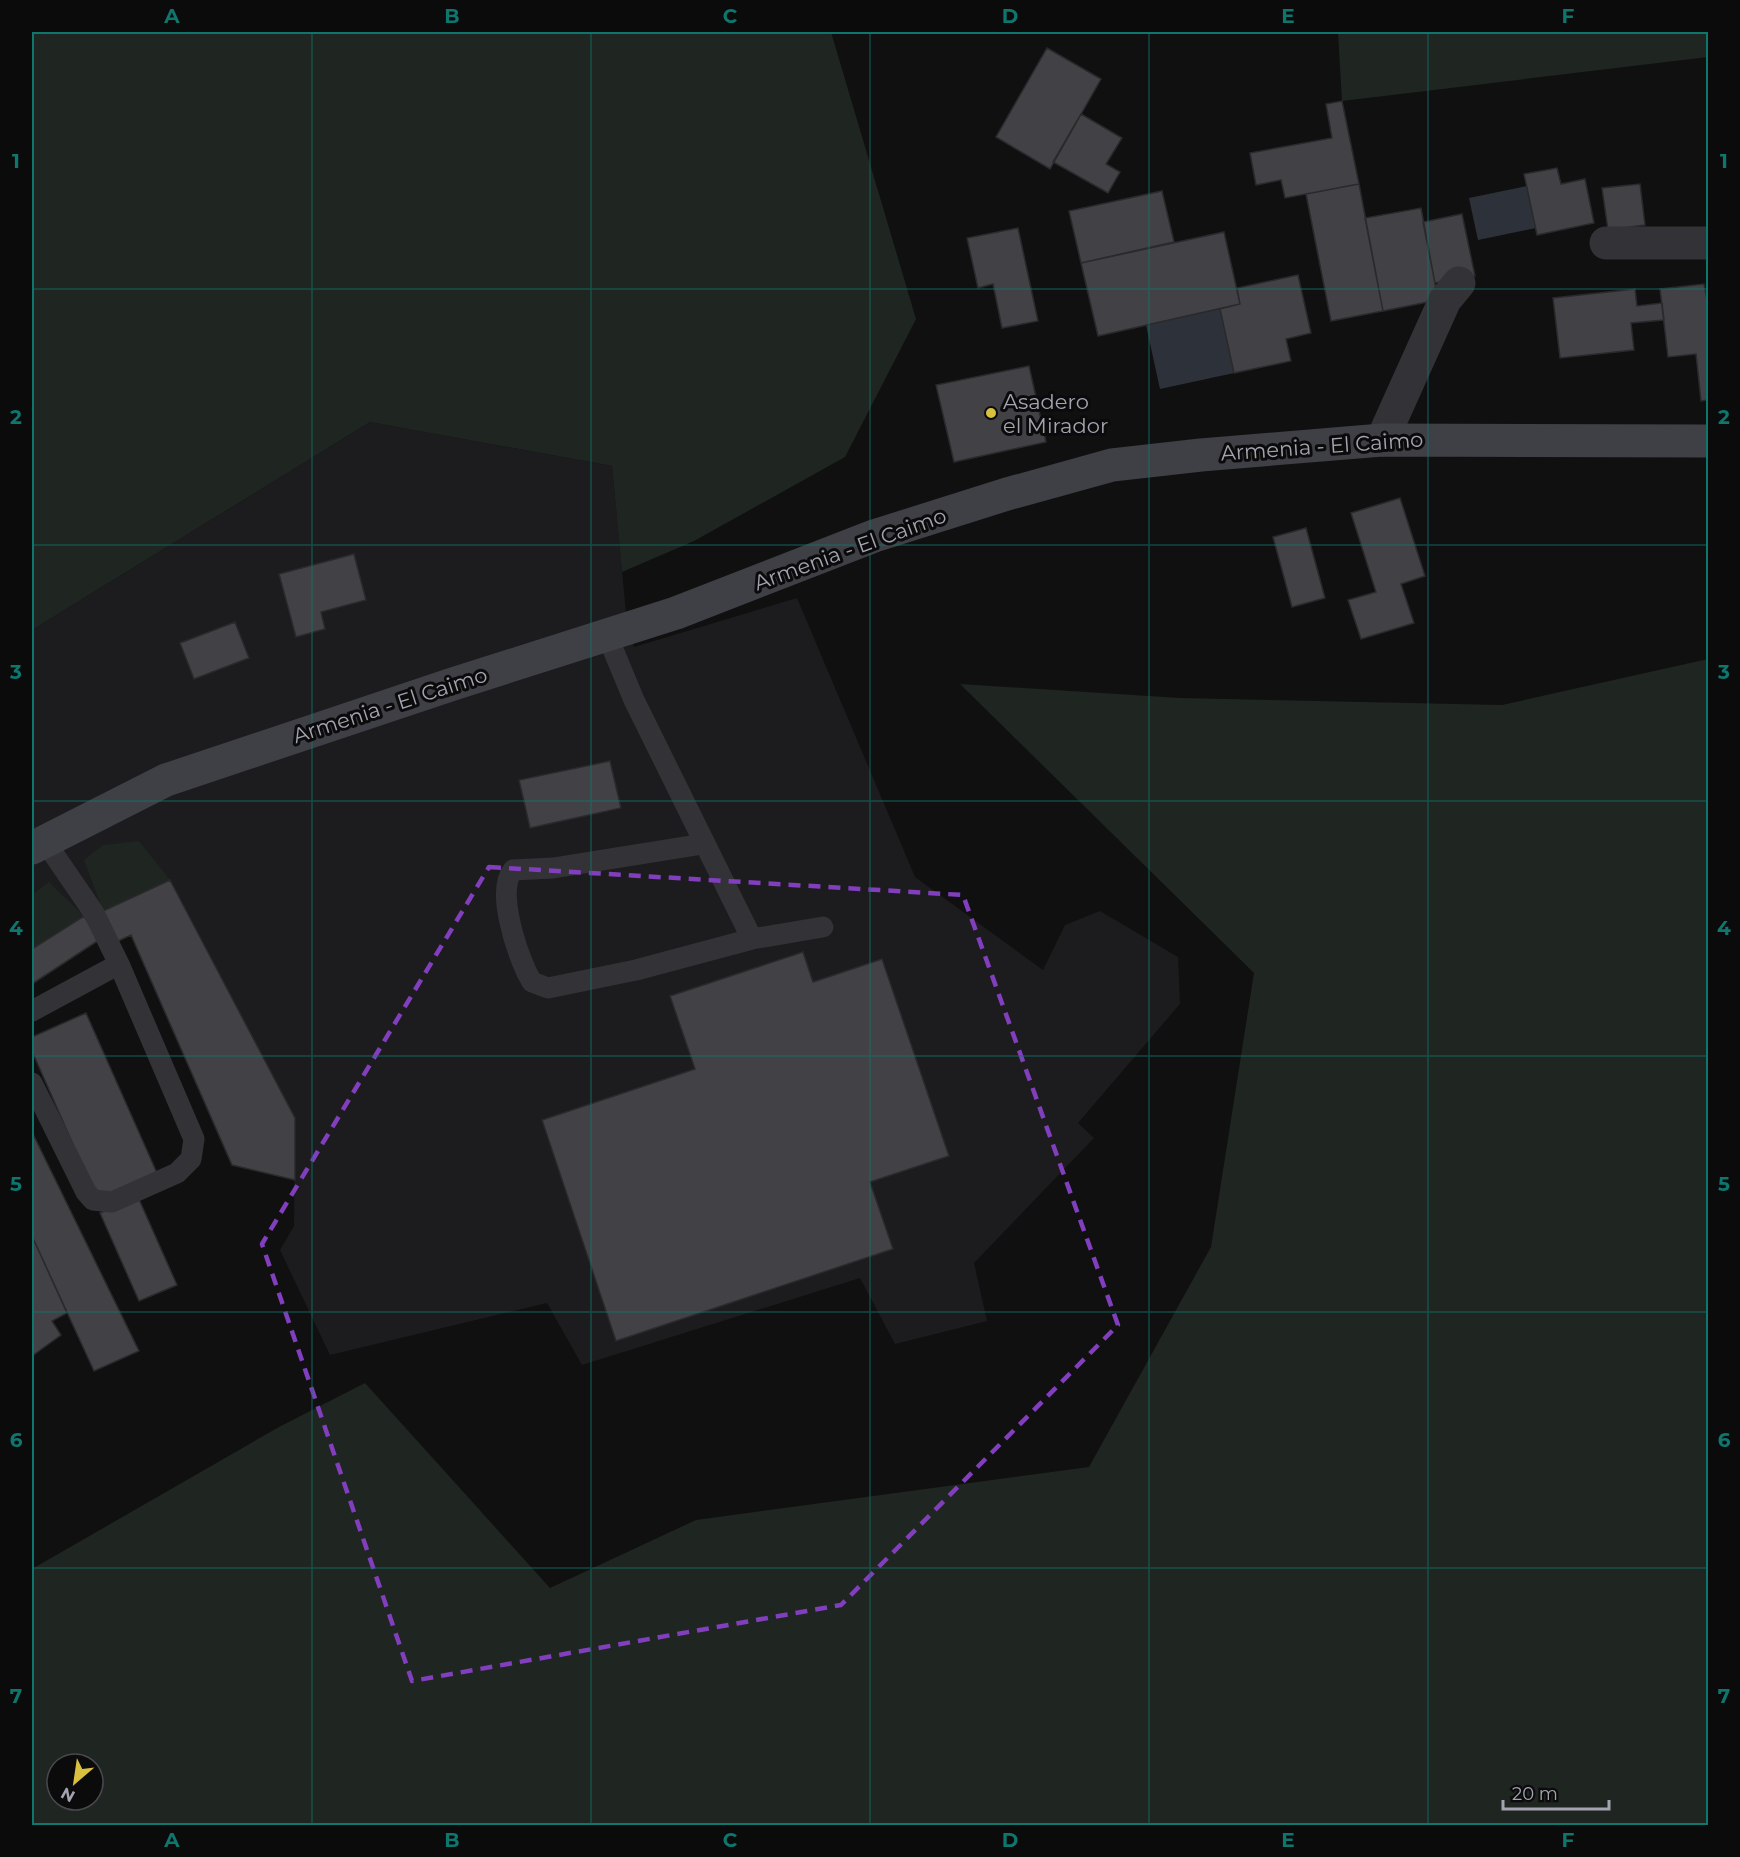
<svg xmlns="http://www.w3.org/2000/svg" width="1740" height="1857" viewBox="0 0 1740 1857" font-family="Montserrat,sans-serif">
  <style>
    .built { fill: #1c1c1e }
    .green { fill: #1f2520; fill-rule: evenodd }
    .water { fill: #2d323a }
    .building { fill: #424246; stroke: #2a2a2d; stroke-width: 1.5 }
    .lines { fill: none; stroke-linecap: round; stroke-linejoin: round }
    .lane { stroke: #333337; stroke-width: 21 }
    .street { stroke: #333337; stroke-width: 33 }
    .secondary { stroke: #3f4045; stroke-width: 33 }
    .marked { fill: none; stroke: #813ebd; stroke-width: 4.5; stroke-dasharray: 12 8; stroke-linejoin: round }
    .grid { fill: none; stroke: #0f766e; stroke-width: 1.5; stroke-opacity: 0.55 }
    .poi-dot { fill: #d9c03f; stroke: #0b0b0c; stroke-width: 2 }
    .labels { text-anchor: middle; dominant-baseline: central; stroke-width: 6; stroke-linejoin: round; paint-order: stroke }
    .poi-label { font-size: 21px; fill: #a3a4b0; stroke: #0b0b0c; text-anchor: start }
    .street-label { font-size: 21px; fill: #a3a4b0; stroke: #0b0b0c }
    .neatline { fill: none; stroke: #0f766e; stroke-width: 2 }
    .grid-label { font-size: 20px; text-anchor: middle; font-weight: bold; fill: #0f766e }
  </style>
  <rect width="100%" height="100%" fill="#101011"/>
  <path class="built" d="M370 422 612 466 626 613 634 647 797 598 915 877 1043 970 1065 925 1100 911 1178 957 1180 1004 1078 1123 1094 1138 974 1263 987 1321 895 1344 860 1278 582 1365 547 1303 330 1355 280 1250 294 1226 295 1118 171 881 84 916 32 949V630Z"/>
  <path class="green" d="M32 32H831L916 319 845 457 694 541 622 572 612 466 370 422 32 630Z
    M1338 32H1708V57L1342 101Z
    M1708 659V1825H32V1569L279 1427 365 1383 550 1588 696 1520 1089 1467 1211 1247 1254 973 960 684 1180 698 1502 705ZM57 1764H93V1800H57Z
    M139 841 170 880 103 911 84 860 103 845Z
    M49 882 84 916 32 949V895Z"/>
  <path class="water" d="M1527 186 1536 228 1478 240 1469 198Z
    M1220 309 1234 373 1160 389 1146 325Z"/>
  <path class="building" d="M1047 48 1101 79 1050 169 996 137Z
    M1342 101 1359 184 1285 198 1281 180 1256 185 1250 153 1332 138 1326 104Z
    M1081 114 1122 138 1106 164 1120 172 1108 193 1053 162Z
    M1557 168 1561 184 1585 179 1594 223 1537 235 1524 174Z
    M1359 184 1383 311 1331 321 1306 194Z
    M1640 184 1645 225 1608 230 1602 188Z
    M1162 191 1174 242 1081 263 1069 211Z
    M1421 208 1438 300 1383 311 1365 218Z
    M1462 214 1475 276 1435 283 1423 222Z
    M1018 228 1038 321 1002 328 993 284 978 288 967 238Z
    M1224 232 1240 304 1098 336 1081 263Z
    M1298 275 1311 333 1286 339 1291 361 1234 373 1220 309 1240 304 1237 288Z
    M1704 284 1708 304V400L1701 401 1696 354 1668 357 1660 289Z
    M1635 289 1637 306 1662 303 1664 320 1631 323 1634 350 1560 358 1553 298Z
    M1029 366 1046 442 954 462 936 385Z
    M1400 498 1425 576 1401 584 1414 623 1361 639 1348 600 1376 592 1351 513Z
    M1306 528 1325 598 1292 607 1273 537Z
    M354 554 366 600 321 612 325 629 296 637 279 574Z
    M235 622 249 658 194 679 180 643Z
    M610 761 621 808 530 828 519 780Z
    M170 880 295 1118V1180L232 1165 131 935 114 943 103 911Z
    M84 916 99 940 32 984V949Z
    M803 952 813 982 882 959 949 1156 870 1182 893 1249 616 1341 542 1120 695 1069 670 996Z
    M86 1013 157 1173 97 1199 32 1051V1037Z
    M32 1132 139 1351 94 1371 32 1236Z
    M138 1197 177 1285 139 1301 100 1213Z
    M32 1236 67 1313 52 1321 61 1335 32 1356Z"/>
  <g class="lines">
    <path class="lane" d="M607 635 634 700 752 939 823 927
      M703 844 553 868 513 870C496 891 516 949 527 973L532 982 548 988 636 970 752 939
      M32 1011 119 964
      M32 1083 86 1192 93 1200 112 1202 177 1173 191 1159 194 1139 119 964 94 913 44 840"/>
    <path class="street" d="M1606 243H1708
      M1382 440 1445 300 1459 283"/>
    <path class="secondary" d="M32 848 166 780 453 684 676 613 874 536 1007 494 1112 465 1201 455 1382 440 1708 441"/>
  </g>
  <path class="marked" d="M489 867 963 895 1118 1325 841 1605 412 1681 262 1244Z"/>
  <path class="grid" d="M312 32V1826M591 32V1826M870 32V1826M1149 32V1826M1428 32V1826M32 289H1708M32 545H1708M32 801H1708M32 1056H1708M32 1312H1708M32 1568H1708"/>
  <circle class="poi-dot" cx="991" cy="413" r="6"/>
  <g class="labels">
    <g class="poi-label">
      <text x="1003" y="401">Asadero<tspan x="1003" dy="24">el Mirador</tspan></text>
    </g>
    <g class="street-label">
      <text transform="translate(1322 446) rotate(-4)">Armenia - El Caimo</text>
      <text transform="translate(850 549) rotate(-20)">Armenia - El Caimo</text>
      <text transform="translate(390 705) rotate(-18)">Armenia - El Caimo</text>
    </g>
  </g>
  <rect width="1740" height="1857" fill="none" stroke="#0b0b0c" stroke-width="66"/>
  <g transform="translate(75 1782) rotate(209)"><circle r="28" fill="#0b0b0c" stroke="#48484e" stroke-width="1.5"/>
  <path d="M0-4.5L10 22L0 15L-10 22Z" fill="#d9c03f"/>
  <text y="-9" font-size="16" font-weight="bold" text-anchor="middle" fill="#a3a4b0">N</text>
  </g>
  <path d="M1503 1800v9h106v-9" fill="none" stroke="#a3a4b0" stroke-width="3"/>
  <text x="1512" y="1800" font-size="18" fill="#a3a4b0" stroke="#0b0b0c" stroke-width="4.5" paint-order="stroke">20 m</text>
  <rect x="33" y="33" width="1674" height="1791" class="neatline"/>
  <g class="grid-label">
    <text x="172" y="23">A</text>
    <text x="452" y="23">B</text>
    <text x="730" y="23">C</text>
    <text x="1010" y="23">D</text>
    <text x="1288" y="23">E</text>
    <text x="1568" y="23">F</text>
    <text x="16" y="168">1</text>
    <text x="1724" y="168">1</text>
    <text x="16" y="424">2</text>
    <text x="1724" y="424">2</text>
    <text x="16" y="679">3</text>
    <text x="1724" y="679">3</text>
    <text x="16" y="935">4</text>
    <text x="1724" y="935">4</text>
    <text x="16" y="1191">5</text>
    <text x="1724" y="1191">5</text>
    <text x="16" y="1447">6</text>
    <text x="1724" y="1447">6</text>
    <text x="16" y="1703">7</text>
    <text x="1724" y="1703">7</text>
    <text x="172" y="1847">A</text>
    <text x="452" y="1847">B</text>
    <text x="730" y="1847">C</text>
    <text x="1010" y="1847">D</text>
    <text x="1288" y="1847">E</text>
    <text x="1568" y="1847">F</text>
  </g>
</svg>
